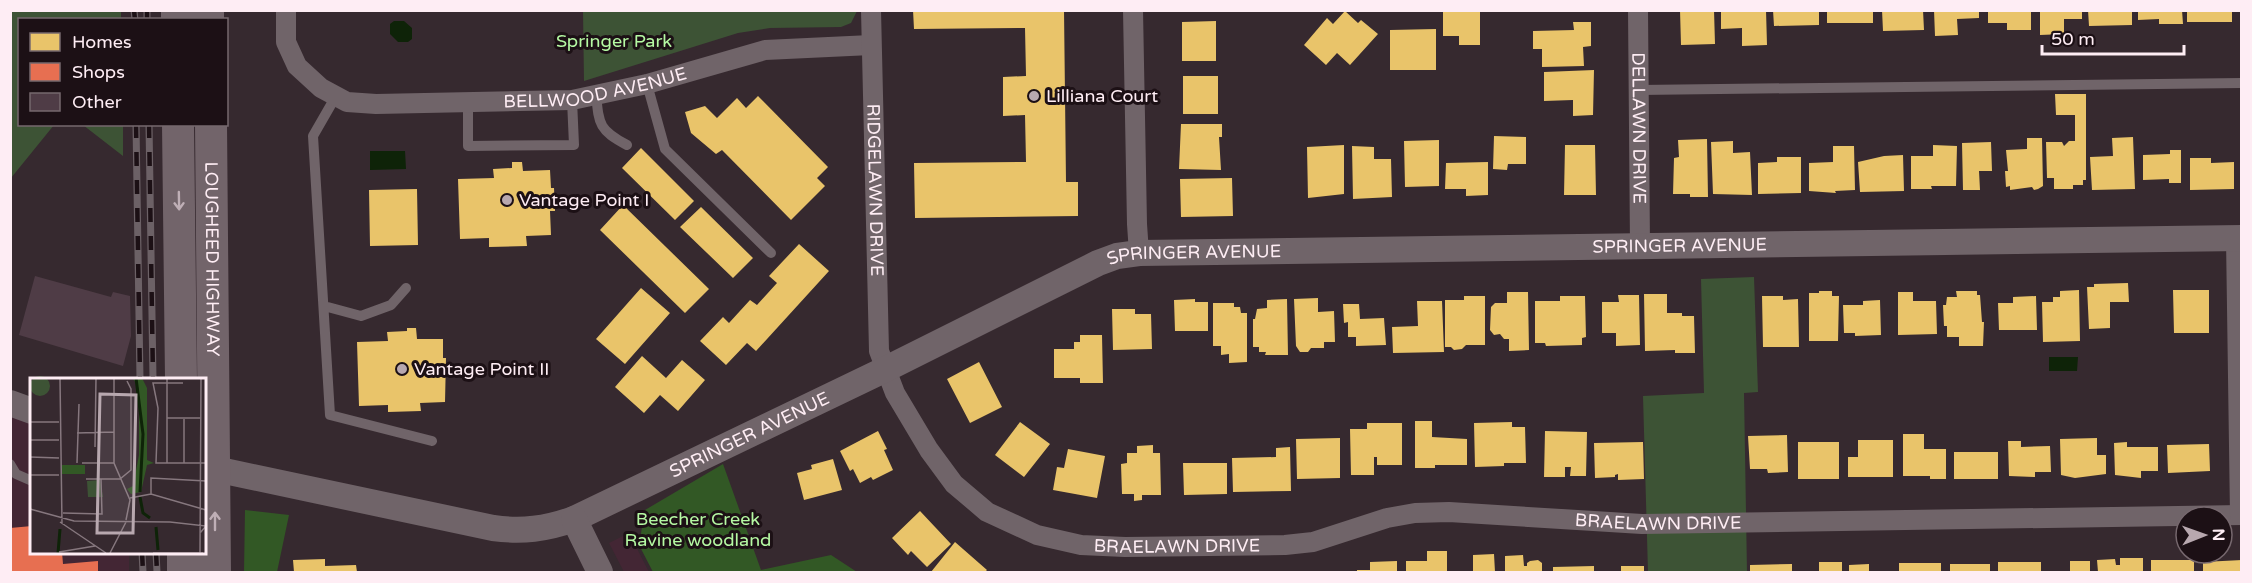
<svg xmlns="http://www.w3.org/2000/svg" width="2252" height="583" viewBox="0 0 2252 583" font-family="'Varela Round',sans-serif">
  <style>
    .built { fill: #432634 }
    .green { fill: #3d5335 }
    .forest { fill: #325825 }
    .water { fill: #0e2308 }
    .homes { fill: #e9c46a }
    .shops { fill: #e76f51 }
    .building { fill: #4f3c46 }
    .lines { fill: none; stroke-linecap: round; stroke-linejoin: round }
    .service { stroke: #706469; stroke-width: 10 }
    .minor { stroke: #706469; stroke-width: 20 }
    .tertiary { stroke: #706469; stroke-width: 26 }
    .primary { stroke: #72646a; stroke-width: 32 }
    .rail-casing { stroke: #6c6166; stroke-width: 7 }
    .rail { stroke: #1c1015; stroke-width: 4.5; stroke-dasharray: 14; stroke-linecap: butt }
    .oneway { stroke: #bfafb6 }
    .poi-dot { fill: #b8a8af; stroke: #1c1015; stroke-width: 2 }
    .labels { text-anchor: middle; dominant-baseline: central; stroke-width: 6; stroke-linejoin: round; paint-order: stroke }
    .park-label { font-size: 18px; fill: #b5f9a3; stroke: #1c1015 }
    .street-label { font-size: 18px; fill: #feedf4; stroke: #1c1015 }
    .poi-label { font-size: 18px; fill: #feedf4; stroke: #1c1015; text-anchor: start }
    .inset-river { fill: none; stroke: #0e2308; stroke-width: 3 }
    .inset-road { fill: none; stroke: #86777e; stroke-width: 1.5 }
    .view { fill: #b8a8af; fill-opacity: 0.15; stroke: #b8a8af; stroke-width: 3 }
    .inset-edge { fill: none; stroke: #feedf4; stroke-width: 3 }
  </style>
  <rect width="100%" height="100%" fill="#36292f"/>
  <path class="built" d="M10 412 31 421 32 552H129V572H11Z
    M629 533 649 572H624L609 543Z"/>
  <path class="green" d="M11 10 121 11V19L20 20V124L54 125 11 178Z
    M583 11V10L857 11 851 23 841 27 770 28 738 33 584 81Z
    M83 125H123V156Z
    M1754 277 1758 392 1744 393 1747 572H1648L1643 396 1704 393 1701 279Z"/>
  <path class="forest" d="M723 464 761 570 831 555 857 572H653L639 545 645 510Z
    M245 510 289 515 277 572H244Z"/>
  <path class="water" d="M394 21H404L412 28V39L408 42H398L390 34V24Z
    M370 151H405L406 169 370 170Z
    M2049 357H2078L2077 371H2049Z"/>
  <path class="homes" d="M913 10H1064L1066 182H1078V216L915 218 914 163 1026 162 1025 115 1003 116V77L1026 76 1025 28 914 29Z
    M1443 10H1480V45H1459V36H1443Z
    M1680 10H1714L1715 44 1681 45Z
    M1721 10H1766L1767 45 1742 46V28L1721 29Z
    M1773 10H1819V25L1774 26Z
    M1827 10H1873V23H1827Z
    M1882 10H1923L1924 30 1883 31Z
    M1934 10H1979V18L1957 19 1958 35 1935 36Z
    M1988 10H2031V30H2007V23H1988Z
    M2040 10H2082V19H2064V34L2040 35Z
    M2088 10H2132V25L2089 26Z
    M2138 10H2182L2183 24H2159V19L2138 20Z
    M2187 10H2232V22H2187Z
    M1345 11 1358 23 1361 20 1378 34 1350 65 1337 53 1326 65 1304 45 1327 18 1333 24Z
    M1216 21V61H1182V22Z
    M1573 22H1591V46L1583 47 1584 66 1542 67V49H1533V31L1574 30Z
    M1436 29V70H1390V30Z
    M1594 70 1593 115 1573 116V100L1544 101V72Z
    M1183 76H1218V114H1183Z
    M2055 94H2086V180H2083V185H2073V189H2054V178H2047L2046 142H2062L2064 146 2069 141H2075V115H2056Z
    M758 96 828 167 817 178 825 186 791 220 722 150 716 154 691 133 685 112 705 106 717 118 737 98 746 108Z
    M1181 124H1222V137H1219L1221 170 1179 169Z
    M1494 136 1526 137V164H1508L1507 170 1493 169Z
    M2133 137 2135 189 2092 190 2090 157 2113 156 2112 138Z
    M2027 138H2042L2043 186 2038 189 2034 190 2032 187 2010 190V186L2006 187 2005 171H2008L2006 150 2027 149Z
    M1707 139 1708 197H1690V194H1673L1674 158 1679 157 1678 140Z
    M1439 140V186L1405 187 1404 141Z
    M1733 141V153L1750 152 1752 195 1713 194 1711 142Z
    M1991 142 1992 171H1979L1980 190H1963L1962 143Z
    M1344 145V194L1308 198 1307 147Z
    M1565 145H1595L1596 195H1564Z
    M1933 145 1957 146 1956 186H1931L1932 189H1911V156H1933Z
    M1352 146 1374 147V159H1391L1392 197 1353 199Z
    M1833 146H1854L1855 190 1835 191 1836 193 1809 191V163L1833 162Z
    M641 148 694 201 675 220 622 168Z
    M2170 150H2181V183H2169V179L2143 180V155L2170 154Z
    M1903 155 1904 191 1860 192 1858 162 1884 156Z
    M1777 157H1801V193L1758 194V163L1777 162Z
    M2190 158H2211V163L2234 162V189L2190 190Z
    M512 162H522L523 171 550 170 551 188H554L555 211H550L551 235 526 236 527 246 489 247V238L460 239 458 179 494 178 493 169 512 168Z
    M1488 162V195L1466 196V189H1445L1446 163Z
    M1232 178 1233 216 1181 217 1180 179Z
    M417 189 418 245 370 246 369 190Z
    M623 205 709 289 685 313 600 230Z
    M701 207 753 258 733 278 680 227Z
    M799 244 829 271 756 351 747 343 726 365 700 341 723 317 729 323 750 300 757 305 777 283 769 276Z
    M2128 283 2129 302H2110V328L2089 329 2087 287H2094V284Z
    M641 288 670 313 625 364 596 339Z
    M2079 290 2080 341 2043 342 2042 302H2053V297H2060V291Z
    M2173 290H2209V333H2174Z
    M1819 291H1832V296H1839L1838 341H1809V293H1819Z
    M1956 291H1977V295H1980L1982 322H1984L1983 346H1959V337H1947V326H1944L1943 305H1946L1947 297H1957Z
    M1507 292H1528L1529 350 1509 351V339H1504L1500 334 1494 335 1490 330 1491 307 1495 303H1507Z
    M1898 292H1913V301H1936L1937 334 1898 335Z
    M1644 294H1667V313H1682V316H1694L1695 353H1675V350L1645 351Z
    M1618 295H1639L1640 345 1616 346V333H1602V302H1619Z
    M1464 296H1485V345H1466L1462 349 1454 350 1451 347H1445V300H1464Z
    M1560 296H1585L1586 337 1582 338V345L1546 346 1545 343H1535V301H1560Z
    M1762 296H1783V300L1798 299 1799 347H1763Z
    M2036 296 2037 330H1999L1998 303H2013V297Z
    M1318 298V312L1334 311 1335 342H1324V348H1311L1308 352H1300L1296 346 1294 299Z
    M1195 299V302H1208V331H1175L1174 300Z
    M1287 299 1288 355H1265L1266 352H1259V347H1253V319H1255L1257 309 1267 308V300Z
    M1880 300 1881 335 1855 336V333H1844L1843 305H1863V301Z
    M1417 301H1442L1444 352 1393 353 1392 327 1418 326Z
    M1213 303H1234V307H1240L1241 313H1247V362L1229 363V354L1221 355V346H1213Z
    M1343 304H1359L1360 319 1384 318 1386 345 1356 346V337H1348V322L1344 323Z
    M1112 309H1135V314H1151L1152 349 1113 350Z
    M407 328H416L417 339H443V358H446L445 402 420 403 421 411 388 412V405L359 406 357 342 388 341 387 332 407 331Z
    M1080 335H1102L1103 383H1080V378H1054V349H1074V342H1080Z
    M642 356 666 378 682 360 705 380 678 411 660 395 644 413 615 387Z
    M979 362 1002 407 970 423 947 379Z
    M1415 421H1432V437L1467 439V465H1435V468H1415Z
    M1020 422 1050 444 1024 477 995 455Z
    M1512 422V427H1525L1526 463H1504V466L1475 467 1474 423Z
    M1367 423H1402V465H1377V457H1374V475H1351L1350 429H1367Z
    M878 431 887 449 884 450 893 470 873 480 871 477 860 483 853 469 850 471 840 451Z
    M1545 431 1587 432 1586 476H1570L1571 467H1565V477H1544Z
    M1903 434H1924V449H1946V479H1930V476H1903Z
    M1787 435 1788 472 1768 473 1767 469H1750L1748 436Z
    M1340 438V478L1297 479 1296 439Z
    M2097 438V455H2106V474L2075 478 2061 475 2060 439Z
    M1858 440H1893V477H1848V457H1858Z
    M2008 441H2021V447L2050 446 2051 472H2035V477L2009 476Z
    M1643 442 1644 479 1618 480V474L1615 475V477L1595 478 1594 443Z
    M1798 442H1839V479H1798Z
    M2127 442V447H2158V471H2141V478L2115 475 2114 443Z
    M2209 444 2210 471 2168 473 2167 445Z
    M1153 445V453H1160L1161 495H1142V500L1134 501V494H1122L1121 464 1127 463V453H1137V446Z
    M1290 447 1291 491 1233 492 1232 458 1276 457V448Z
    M1068 449 1105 456 1097 498 1053 490 1057 467 1064 468Z
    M1954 452H1998V479H1954Z
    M833 459 842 490 804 500 797 473 812 469 811 465Z
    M1183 463H1227V494L1184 495Z
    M920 511 951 544 927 567 911 551 908 555 892 538Z
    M955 542 987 570 985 572H931Z
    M1427 551H1447V572H1406V561H1427Z
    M1494 554 1495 572H1473V555Z
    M1523 555 1524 566H1527V563L1530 561 1538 560 1542 563V572H1505V556Z
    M2120 558H2143V572H2098L2097 560 2115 559 2116 565H2120Z
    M325 559V566L356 565 357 572H294L293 560Z
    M2151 560H2194V572H2151Z
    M2242 560V572H2203V562Z
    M1397 561V572H1357V570H1370V562Z
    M2070 561H2090V572H2070Z
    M1819 562H1842V572H1819Z
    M1998 562H2041V572H1998Z
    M1899 563H1941V572H1899Z
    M1792 564V572H1750V565Z
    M1869 564V572H1849V565Z
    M1950 564H1990V572H1950Z
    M1594 566V572H1553V567Z
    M1621 566H1644V572H1621Z"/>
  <path class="shops" d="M32 526V552H62L63 564 98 561V572H10V528Z"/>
  <path class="building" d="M35 276 111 297 113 292 130 296 131 336 123 366 19 335Z"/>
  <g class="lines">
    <path class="service" d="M647 84 665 149 771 253
      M1639 90 2242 83
      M596 94C599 125 599 130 627 145
      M336 96 313 136 330 415 432 441
      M468 102V146L574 145 572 100
      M324 306 361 316 391 305 406 288
      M10 464 16 474 32 481"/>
    <g class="minor">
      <path id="s1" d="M286 10V42L297 66 321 88 347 102 376 104 572 100 647 84 765 50 871 45"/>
      <path id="s2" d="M871 10 879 351 895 393 929 450 954 484 987 512 1037 535 1081 545 1125 547 1285 545 1313 542 1387 518 1415 513 1449 512 1642 524 2242 515"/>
      <path d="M1133 10 1137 224 1139 253"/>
      <path id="s3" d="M1638 10 1640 246"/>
      <path d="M2236 238 2240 515"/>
    </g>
    <g class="tertiary">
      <path d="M10 403 32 411"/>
      <path id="s4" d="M215 469 493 528C522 532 546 529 574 519L886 369 1098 263 1117 256 1139 253 2242 238"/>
      <path d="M574 519 600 572"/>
    </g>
    <g class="primary">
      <path d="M177 10V20"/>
      <path d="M208 10V20"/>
      <path d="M178 124 181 379"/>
      <path id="s5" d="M211 124 215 572"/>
      <path d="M183 552V572"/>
    </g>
    <defs>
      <path id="rail" d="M134 10 135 20
        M147 10V20
        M136 124 140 379
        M149 124 153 379
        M142 552 143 572
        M156 552 157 572"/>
    </defs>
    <use href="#rail" class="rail-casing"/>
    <use href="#rail" class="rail"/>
  </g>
  <defs><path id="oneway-shaft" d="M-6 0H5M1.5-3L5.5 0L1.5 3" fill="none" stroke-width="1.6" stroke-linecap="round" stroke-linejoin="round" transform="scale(1.5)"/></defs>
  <g class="oneway">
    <use href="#oneway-shaft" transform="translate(179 201) rotate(89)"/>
    <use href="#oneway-shaft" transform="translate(215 521) rotate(-90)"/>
  </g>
  <g class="poi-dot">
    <circle cx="1034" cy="96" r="6"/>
    <circle cx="507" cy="200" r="6"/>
    <circle cx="402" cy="369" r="6"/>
  </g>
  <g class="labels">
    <g class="park-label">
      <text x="614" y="41">Springer Park</text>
      <text x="698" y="519">Beecher Creek<tspan x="698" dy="21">Ravine woodland</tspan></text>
    </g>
    <g class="street-label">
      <text stroke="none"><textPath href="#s1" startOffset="370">BELLWOOD AVENUE</textPath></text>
      <text stroke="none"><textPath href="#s3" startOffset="118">DELLAWN DRIVE</textPath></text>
      <text stroke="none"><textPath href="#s2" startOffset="180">RIDGELAWN DRIVE</textPath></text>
      <text stroke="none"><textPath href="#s4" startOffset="1533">SPRINGER AVENUE</textPath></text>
      <text stroke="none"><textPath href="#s4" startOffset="1047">SPRINGER AVENUE</textPath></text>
      <text stroke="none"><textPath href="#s5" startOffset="135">LOUGHEED HIGHWAY</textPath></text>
      <text stroke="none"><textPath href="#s4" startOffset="561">SPRINGER AVENUE</textPath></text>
      <text stroke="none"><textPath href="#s2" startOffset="1220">BRAELAWN DRIVE</textPath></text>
      <text stroke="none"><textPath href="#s2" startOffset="734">BRAELAWN DRIVE</textPath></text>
    </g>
    <g class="poi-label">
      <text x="1046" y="96">Lilliana Court</text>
      <text x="519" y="200">Vantage Point I</text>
      <text x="414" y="369">Vantage Point II</text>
    </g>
  </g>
  <g transform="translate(30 378)">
    <rect width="176" height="176" fill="#36292f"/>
    <path d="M0 8a10 10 0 1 1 20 0a10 10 0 1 1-20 0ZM70 102 73 119H58L57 103Z" fill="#3d5335"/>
    <path d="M103 0H112L117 10V82L124 85 117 87 111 114 101 116 97 111 103 108 109 77V11ZM31 87H55V96H31Z" fill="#325825"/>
    <path class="inset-river" d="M106 0 113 56 110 114M110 119 113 135 120 140M126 149 128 172M28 175 30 151"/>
    <path class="inset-road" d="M30 0 32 146M84 0V85L100 122 96 142M153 5H123L128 30 126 85H176M137 40H170M154 41V85M0 44H29M47 55 84 54M0 62H29M65 69 66 0M0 79 29 80M47 85 49 26M52 85H84M137 85V0M0 97H29M56 101H90L101 92V11L97 3M121 116V100L176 103M100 120 121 116 176 132M0 131 44 143 140 144 176 148 170 155M33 135 72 136 71 101M30 144 76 175M29 174 65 168M80 175 96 144M123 175H173M170 175 171 0"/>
    <path class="view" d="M70 16 106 17 103 155H67Z"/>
    <rect width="176" height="176" class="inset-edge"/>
  </g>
  <rect width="2252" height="583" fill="none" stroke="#feedf4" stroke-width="24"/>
  <rect x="18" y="18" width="210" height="108" fill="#1c1015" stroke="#76686e" stroke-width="1.5"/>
  <rect x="30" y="33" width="30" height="18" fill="#e9c46a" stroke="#76686e" stroke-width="1.5"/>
  <text x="72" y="48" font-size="18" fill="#feedf4">Homes</text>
  <rect x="30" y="63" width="30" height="18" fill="#e76f51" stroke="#76686e" stroke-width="1.5"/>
  <text x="72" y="78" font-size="18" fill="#feedf4">Shops</text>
  <rect x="30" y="93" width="30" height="18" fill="#4f3c46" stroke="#76686e" stroke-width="1.5"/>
  <text x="72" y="108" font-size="18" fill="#feedf4">Other</text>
  <g transform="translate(2204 535) rotate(89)"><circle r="28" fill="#1c1015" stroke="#76686e" stroke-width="1.5"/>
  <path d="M0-4.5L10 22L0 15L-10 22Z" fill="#b8a8af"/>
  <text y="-9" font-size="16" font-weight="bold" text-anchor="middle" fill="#feedf4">N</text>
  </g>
  <path d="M2042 45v9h142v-9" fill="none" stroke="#feedf4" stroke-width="3"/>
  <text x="2051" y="45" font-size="18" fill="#feedf4" stroke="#1c1015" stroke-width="4.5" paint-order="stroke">50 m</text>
</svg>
